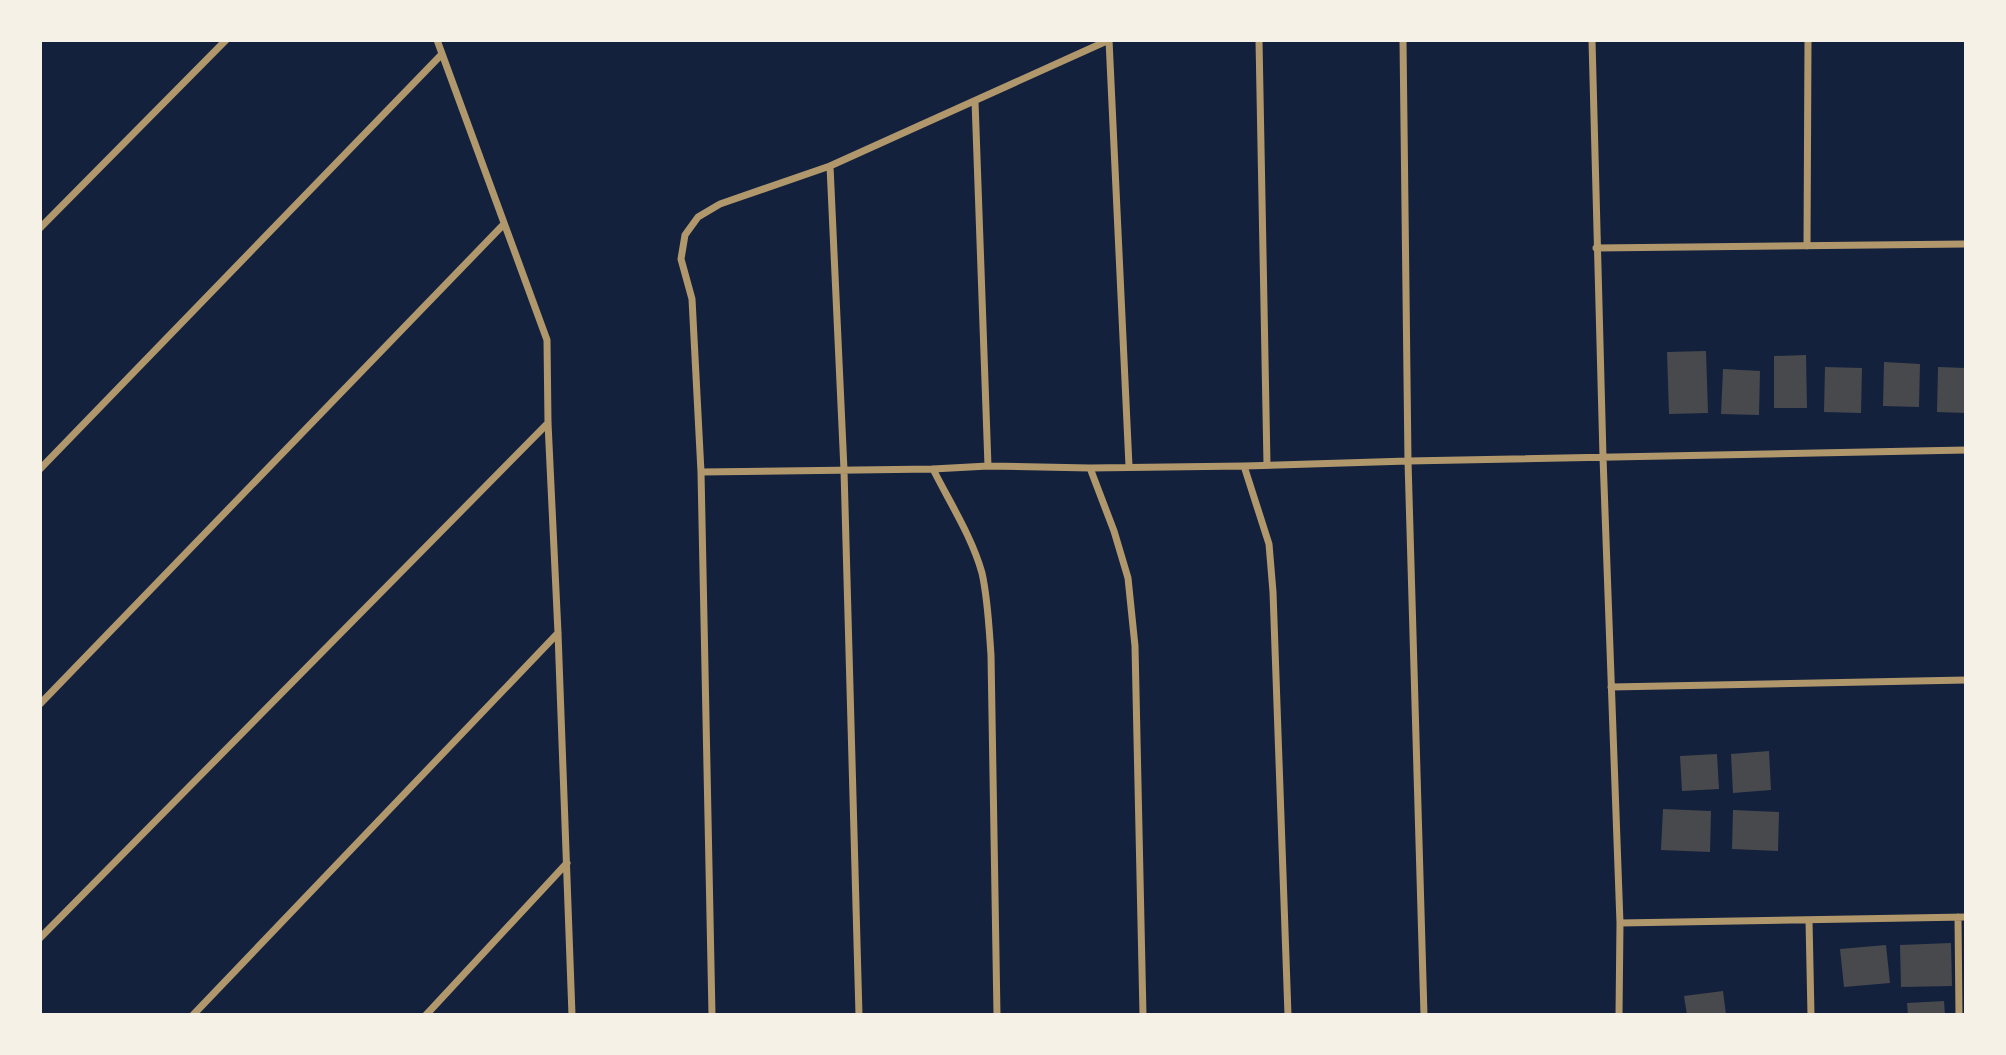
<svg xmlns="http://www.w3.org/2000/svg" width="2006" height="1055" viewBox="0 0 2006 1055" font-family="Helvetica,sans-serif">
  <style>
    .building { fill: #48494c }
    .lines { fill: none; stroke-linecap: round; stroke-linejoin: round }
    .minor { stroke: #b1986c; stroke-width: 7 }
  </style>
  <rect width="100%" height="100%" fill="#14213d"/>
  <path class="building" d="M1706 351 1708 413 1669 414 1667 352Z
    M1806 355 1807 408H1774V356Z
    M1884 362 1920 364 1919 407 1883 406Z
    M1825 367 1862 368 1861 413 1824 412Z
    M1938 367 1966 368V413L1937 412Z
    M1723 369 1760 371 1759 415 1721 414Z
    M1769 751 1771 790 1733 793 1731 754Z
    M1717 754 1719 789 1682 791 1680 756Z
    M1663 809 1711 811 1710 852 1661 850Z
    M1733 810 1779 812 1778 851 1732 849Z
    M1951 943 1952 986 1901 987 1900 945Z
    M1886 945 1890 983 1844 987 1840 949Z
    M1723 991 1726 1015H1687L1684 996Z
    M1944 1001 1945 1015H1908L1907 1003Z"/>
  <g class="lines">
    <path class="minor" d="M437 40 547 340 548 423 558 633 572 1015
      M1259 40 1267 465
      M1403 40 1408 461 1424 1015
      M1592 40 1603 457 1620 923 1619 1015
      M975 101 988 466
      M830 166 844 470 859 1015
      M40 228 226 40
      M1807 246 1808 40
      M1596 248 1966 244
      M1244 466 1269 544 1273 592 1288 1015
      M1090 468 1114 531 1128 578 1135 646 1143 1015
      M40 469 442 54
      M933 469C950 503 972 537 982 573 988 600 989 628 991 655L997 1015
      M701 472 933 469 988 466 1090 468 1244 466 1408 461 1966 450
      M1611 687 1966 680
      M40 704 504 224
      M1958 917 1959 1015
      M1809 920 1811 1015
      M1620 923 1966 917
      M40 938 548 423
      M193 1015 558 633
      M426 1015 567 863
      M712 1015 701 472 692 299 681 259 685 235 698 217 720 204 830 166 1109 40 1129 466"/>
  </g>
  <rect width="2006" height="1055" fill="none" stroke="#f6f1e7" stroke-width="84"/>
</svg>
